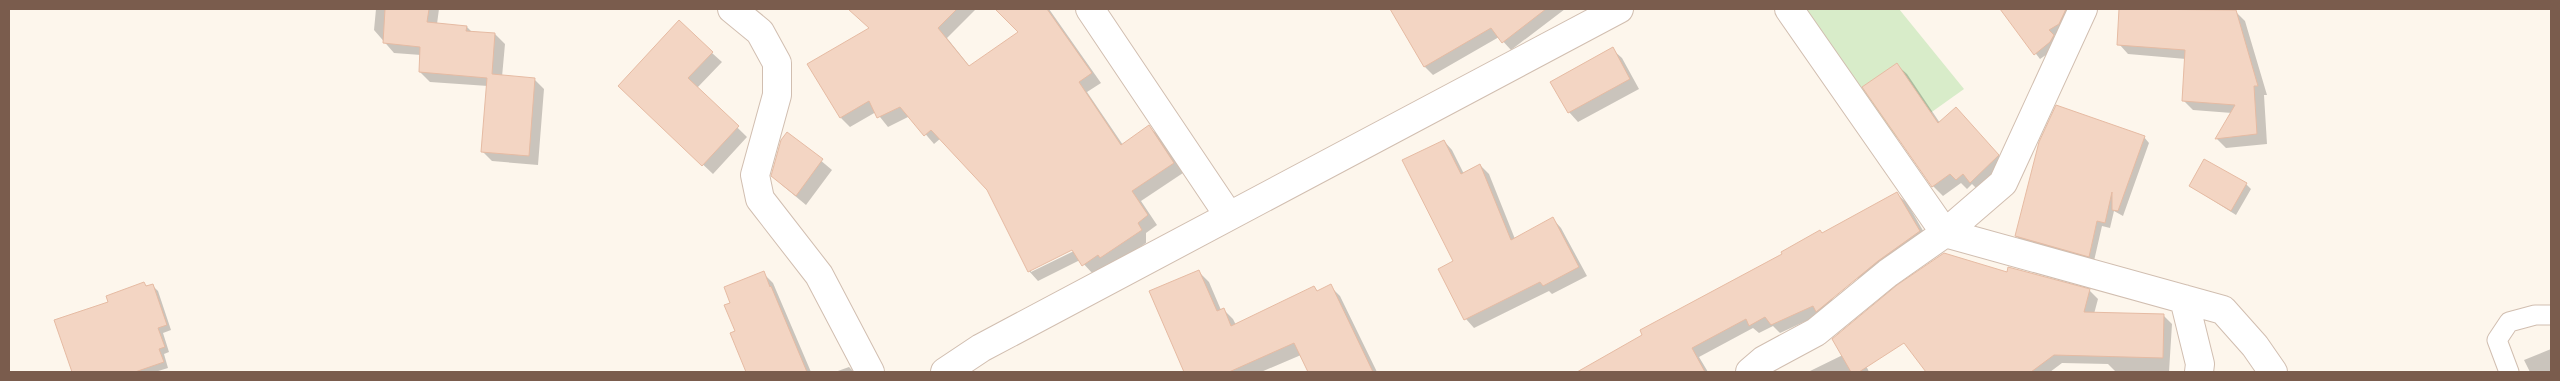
<svg xmlns="http://www.w3.org/2000/svg" width="2560" height="381" viewBox="0 0 2560 381" font-family="'Golos Text',sans-serif">
  <style>
    .green { fill: #d8ecc9 }
    .shadow { fill: #0003; fill-rule: evenodd }
    .building { fill: #f3d5c3; stroke: #e6bba3 }
    .lines { fill: none; stroke-linecap: round; stroke-linejoin: round }
    .lane-casing { stroke: #d1beb0; stroke-width: 21 }
    .street-casing { stroke: #d1beb0; stroke-width: 30 }
    .lane { stroke: #fff; stroke-width: 19 }
    .street { stroke: #fff; stroke-width: 28 }
  </style>
  <rect width="100%" height="100%" fill="#fdf6ec"/>
  <path class="green" d="M1802 9H1899L1964 89 1891 141Z"/>
  <path class="shadow" d="M376 9H439L437 24 467 27 473 33 495 34 505 44 502 77 534 79 544 89 538 165 492 161 482 151 488 86 430 82 420 72 421 55 394 53 374 30Z
    M865 9H976L947 38 970 67 1019 32 997 9H1049L1101 83 1087 92 1123 145 1149 127 1159 136 1183 173 1141 201 1157 225 1146 233V243L1111 267 1108 264 1093 274 1080 260 1038 281 1029 271 988 189 941 138 934 144 910 116 888 127 876 112 850 127 841 118 870 28 858 16ZM1077 246 1078 249 1031 272V269Z
    M1391 9H1565L1511 50 1499 37 1433 75 1425 67Z
    M2001 9H2075L2064 29 2054 36 2058 42 2056 48 2040 59Z
    M2138 9 2235 11 2245 21 2267 95H2264L2267 144 2226 148 2217 139 2232 113 2193 110 2184 101 2186 59 2128 54 2119 44 2137 14Z
    M1612 49 1622 58 1639 89 1578 122 1569 112Z
    M712 53 722 62 697 88 747 137 713 174 629 95Z
    M1897 65 1907 74 1940 123 1965 119 2007 165 1980 192 1972 184 1967 189 1961 183 1943 196 1933 186 1864 87Z
    M2144 137 2149 143 2123 216 2114 211 2110 228 2102 226 2094 261 2022 241 2016 236Z
    M794 138 832 170 806 205 782 185Z
    M1444 141 1452 150 1464 174 1480 165 1489 174 1515 239 1553 219 1561 228 1587 276 1552 294 1549 291 1474 328 1466 319 1455 262Z
    M2246 184 2251 189 2236 215 2190 186Z
    M1897 194 1907 203 1929 241 1866 288 1857 278Z
    M1809 255 1836 307 1780 333 1773 326 1759 333 1753 328 1699 357 1708 372H1600Z
    M1199 272 1209 282 1221 310 1223 309 1233 319 1236 325 1314 287 1318 292 1330 286 1340 296 1377 372H1309L1301 355 1261 372H1185L1150 292Z
    M763 273 773 283 811 372H747L731 333 736 331 731 303Z
    M2007 274 2090 291 2098 299 2094 314 2163 315 2172 324 2169 372H2116L2108 364 2062 363 2050 372H1927L1876 304Z
    M144 284 148 287 152 285 158 291 171 330 163 333 169 352 164 354 168 368 155 372H74L55 321 110 302Z
    M2551 349V372H2530L2524 360Z
    M1853 350 1863 359 1869 372H1808Z
    M849 367 854 372H835Z"/>
  <path class="building" d="M385 9H429L427 22 467 26 466 31 495 33 492 74 535 78 529 156 481 152 487 78 419 72 420 47 383 43Z
    M848 9H957L938 28 969 66 1018 32 995 9H1047L1092 73 1079 82 1121 145 1149 125 1174 163 1132 191 1148 215 1138 223 1142 230 1100 258 1098 255 1082 266 1072 250 1028 272 987 190 931 130 924 136 900 107 877 118 869 101 840 118 807 64 869 28Z
    M1390 9H1546L1502 43 1491 28 1424 67Z
    M2000 9H2066L2059 24 2049 30 2054 35 2050 42 2034 55Z
    M2119 9 2236 10 2258 86H2254L2257 134 2215 139 2235 105 2182 101 2185 50 2117 45Z
    M679 20 713 52 688 78 739 126 702 166 618 86Z
    M1613 47 1630 79 1568 113 1550 82Z
    M1897 63 1938 123 1956 107 1999 155 1970 183 1963 174 1956 180 1950 174 1932 187 1862 87Z
    M2056 105 2145 136 2118 211 2112 210V192L2105 223 2097 221 2089 257 2015 236 2039 142Z
    M787 132 823 159 796 196 771 176 781 140Z
    M1444 140 1461 174 1480 164 1511 240 1553 217 1579 267 1543 286 1540 282 1464 320 1438 269 1453 261 1402 160Z
    M2204 159 2247 183 2231 211 2189 186Z
    M1897 192 1920 231 1878 261 1816 312 1813 306 1771 325 1765 317 1749 326 1746 319 1692 348 1705 372H1577L1642 335 1640 330 1782 254 1781 252 1820 230 1822 233Z
    M1944 253 2007 272 2008 267 2090 289 2084 312 2164 314 2163 358 2054 355 2031 372H1926L1904 343 1859 372H1851L1832 339 1897 285Z
    M1199 270 1217 311 1224 308 1231 326 1314 286 1317 291 1331 284 1373 372H1308L1294 343 1229 372H1184L1149 291Z
    M764 271 770 287 771 286 807 372H746L730 333 735 331 724 305 730 303 724 287Z
    M144 282 146 286 153 284 167 325 158 328 165 347 159 349 164 362 135 372H72L54 320 108 302 106 296Z"/>
  <g class="lines">
    <defs>
      <path id="lane" d="M2509 372 2497 340 2509 322 2535 315H2551"/>
      <path id="street" d="M732 9 760 32 777 63V95L755 175 760 199 819 275 870 372
        M1090 9 1229 216
        M1789 9 1945 233 2223 310 2255 346 2273 372
        M2184 299 2200 364 2199 372
        M945 372 981 348 1619 9
        M1750 372 1764 360 1816 332 1888 273 1945 233 2003 183 2083 9"/>
    </defs>
    <use href="#lane" class="lane-casing"/>
    <use href="#street" class="street-casing"/>
    <use href="#lane" class="lane"/>
    <use href="#street" class="street"/>
  </g>
  <rect width="2560" height="381" fill="none" stroke="#7a5c4d" stroke-width="20"/>
</svg>
